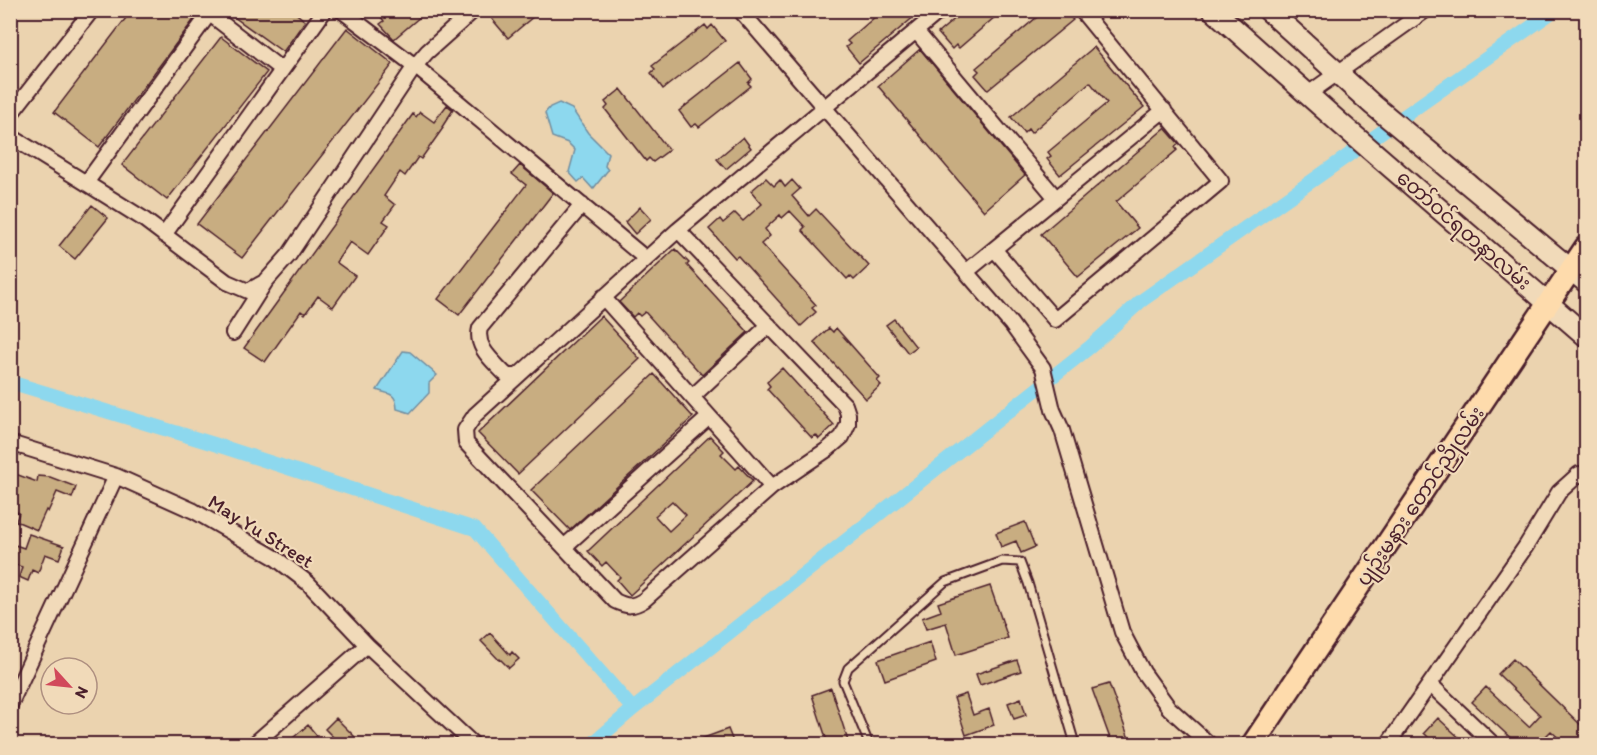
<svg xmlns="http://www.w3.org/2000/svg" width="1597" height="755" viewBox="0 0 1597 755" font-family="Itim,'Noto Sans Myanmar',sans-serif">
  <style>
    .water { fill: #8dd8ee; stroke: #728ea0; stroke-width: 1.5 }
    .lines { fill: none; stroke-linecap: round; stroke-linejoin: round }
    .canal { stroke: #8dd8ee; stroke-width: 14 }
    .building { fill: #c8ad81; stroke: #4a1f2b; stroke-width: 1.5; fill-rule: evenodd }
    .service-casing { stroke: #4a1f2b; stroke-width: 11 }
    .minor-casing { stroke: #4a1f2b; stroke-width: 18 }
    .secondary-casing { stroke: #4a1f2b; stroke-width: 24 }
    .primary-casing { stroke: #4a1f2b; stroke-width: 26 }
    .service { stroke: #f1dab9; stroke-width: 7 }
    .minor { stroke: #f1dab9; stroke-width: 14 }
    .secondary { stroke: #f1dab9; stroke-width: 20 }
    .primary { stroke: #fedbac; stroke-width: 21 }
    .labels { text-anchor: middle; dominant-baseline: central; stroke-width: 4.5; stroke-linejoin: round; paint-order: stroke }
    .street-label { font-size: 20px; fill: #4a1f2b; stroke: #f1dab9 }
  </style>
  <rect width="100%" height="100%" fill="#ebd3af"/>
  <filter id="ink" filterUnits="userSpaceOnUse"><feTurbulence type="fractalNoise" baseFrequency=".0167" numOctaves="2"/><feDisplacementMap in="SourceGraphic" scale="12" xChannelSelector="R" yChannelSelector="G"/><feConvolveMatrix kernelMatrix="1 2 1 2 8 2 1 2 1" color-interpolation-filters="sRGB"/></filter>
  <g filter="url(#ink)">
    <path class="water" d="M559 103 572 109 588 133 608 153 605 166 608 170 593 189 583 178 578 182 569 172 575 150 568 143 552 137 545 113 550 107Z
      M403 351 410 352 437 375 429 383V393L410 413 397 409C396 391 388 395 377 390Z"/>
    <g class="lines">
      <path class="canal" d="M10 382 214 444 475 529 633 709
        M592 744 633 709 1090 347 1141 301 1555 10"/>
    </g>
    <path class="building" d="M132 10H201L99 147 54 112Z
      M239 10H292L305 21 283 52 234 17Z
      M389 10H428L394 39 380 24 384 21 381 17Z
      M502 10H541L508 38 492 19Z
      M883 10H922L859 63 846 47 850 44 847 41Z
      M965 10H1003L959 48 956 45 952 49 938 33Z
      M1032 10H1064L1073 20 988 90 975 75 979 71 976 68 1037 17Z
      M705 25 708 29 712 25 725 41 663 89 651 73 655 69 652 66Z
      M347 28 393 64 242 258 197 224Z
      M221 37 267 72 167 200 122 165Z
      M1094 47 1144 107 1060 175 1047 159 1051 156 1048 152 1107 103 1090 82 1031 133 1028 129 1024 133 1011 117Z
      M920 49 1025 175 984 211 878 86Z
      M740 63 752 79 748 83 751 86 699 127 696 124 691 127 679 111Z
      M621 89 669 150 653 162 649 158 646 161 605 109 608 106 605 102Z
      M447 105 453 110 442 127 443 128 421 159 418 157 405 176 400 172 384 196 395 205 383 221 389 225 368 255 350 242 336 262 355 276 333 307 318 296 305 314 301 311 265 362 244 348 413 114 416 117 420 112 434 122Z
      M1165 128 1179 144 1175 147 1177 150 1116 202 1138 228 1078 277 1041 234Z
      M743 137 751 148 726 169 717 159Z
      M520 165 553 193 459 315 438 299 526 185 512 174Z
      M766 178 774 186 780 180 785 187 792 180 800 189 792 196 809 216 816 209 869 266 854 280 850 276 847 279 802 230 805 227 790 211 782 218 780 215 765 229 770 236 761 244 816 305 812 308 816 312 801 326 738 256 735 258 709 229 720 219 723 223 735 213 743 221 762 204 751 191Z
      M92 205 108 218 75 259 59 246Z
      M640 207 651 219 635 234 625 222Z
      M675 249 689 263 687 265 748 332 702 375 645 312 640 316 637 313 633 317 619 302Z
      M601 316 640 359 518 474 478 433Z
      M894 319 916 347 908 353 886 325Z
      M829 328 833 332 836 328 880 378 877 381 881 385 866 399 814 342Z
      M782 368 834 425 819 439 816 435 812 438 767 389 770 386 767 382Z
      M654 374 693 417 570 530 531 490Z
      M710 436 724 451 721 454 736 469 739 466 753 481 630 595 617 580 620 577 606 562 602 566 588 551ZM672 501 686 515 669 531 655 516Z
      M10 472 37 482 38 476 50 477 76 487 72 498 57 492 48 512 46 510 37 530 16 521 19 513 10 509Z
      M1025 522 1035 547 1021 553 1016 541 1001 547 996 533Z
      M29 534 64 546 59 559 45 554 38 573 32 570 28 581 19 577 22 567 10 563V559L15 545 24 548Z
      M990 586 1008 638 956 655 946 623 926 629 922 618 941 611 938 603Z
      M490 633 510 655 512 652 519 659 509 668 500 659 499 660 481 641Z
      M930 642 936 662 885 680 878 660Z
      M1513 659 1587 731V744H1565L1551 731 1538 744H1517L1472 702 1486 687 1529 727 1540 715 1498 674Z
      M1017 660 1021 671 980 685 976 674Z
      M1109 684 1131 744H1112L1092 689Z
      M831 688 848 741 838 744H828L812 695Z
      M966 694 973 715 989 709 994 725 966 735 954 698Z
      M1021 698 1026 715 1014 719 1008 703Z
      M336 718 355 737 348 744H340L325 729Z
      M1438 718 1466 744H1430L1425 740 1428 737 1424 733Z
      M308 725 317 736 307 744H286Z
      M728 729 734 744H690V743Z"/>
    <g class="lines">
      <defs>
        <path id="service" d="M869 744 843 681 848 668 945 582 1002 561 1020 562 1028 583 1075 744"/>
        <path id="minor" d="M212 10 86 183 142 218 227 282 248 291 266 281
          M341 10 415 66 645 258
          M740 10 1011 324 1043 368 1053 410 1062 430 1122 632 1143 672 1169 708 1209 744
          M210 14 282 70
          M916 31 1056 198
          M1308 94 1426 10
          M10 115 92 10
          M10 136 86 183
          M678 230 845 405 848 414V424L842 437 828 449 772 487 644 600C633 607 627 607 615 601L466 443 465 430 475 415 678 230 941 10
          M164 235 325 10
          M994 249 1055 320 1221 181 1081 10
          M966 272 1164 110
          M603 297 772 487
          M233 333 266 281 289 255 415 66 427 52 474 10
          M517 376H508L504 373C492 360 475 347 480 328L582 205
          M692 397 769 325
          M10 443 116 476 194 511 274 557 308 583 367 645 473 744
          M564 547 709 417
          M1430 684 1493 744
          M10 705 116 476
          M254 744 367 645
          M1388 744 1526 546 1559 492 1579 474 1586 475"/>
        <path id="secondary" d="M1213 10 1342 125 1586 336
          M1268 10 1373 105 1586 282"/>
        <path id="primary" d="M1253 744 1586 247"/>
      </defs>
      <use href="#service" class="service-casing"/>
      <use href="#minor" class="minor-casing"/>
      <use href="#secondary" class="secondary-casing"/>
      <use href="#primary" class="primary-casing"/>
      <use href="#service" class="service"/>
      <use href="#minor" class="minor"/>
      <use href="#secondary" class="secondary"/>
      <use href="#primary" class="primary"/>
    </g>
  </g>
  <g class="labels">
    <g class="street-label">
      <text transform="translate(1464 230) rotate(41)">တော်ဝင်ရတနာလမ်း</text>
      <text transform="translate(1420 496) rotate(-56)">ပျဉ်းမနား တောင်ညိုလမ်း</text>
      <text transform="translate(261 531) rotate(32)">May Yu Street</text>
    </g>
  </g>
  <rect width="1597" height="755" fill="none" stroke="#f1dab9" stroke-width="36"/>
  <rect x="18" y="18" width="1561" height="719" fill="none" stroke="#4a1f2b" stroke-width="2" filter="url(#ink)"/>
  <g transform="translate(69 686) rotate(117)"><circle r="28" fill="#f1dab9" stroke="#ae8f80" stroke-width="1.5"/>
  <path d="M0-4.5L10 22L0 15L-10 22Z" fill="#d1495b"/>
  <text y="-9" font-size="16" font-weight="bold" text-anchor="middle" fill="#4a1f2b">N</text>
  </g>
</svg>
